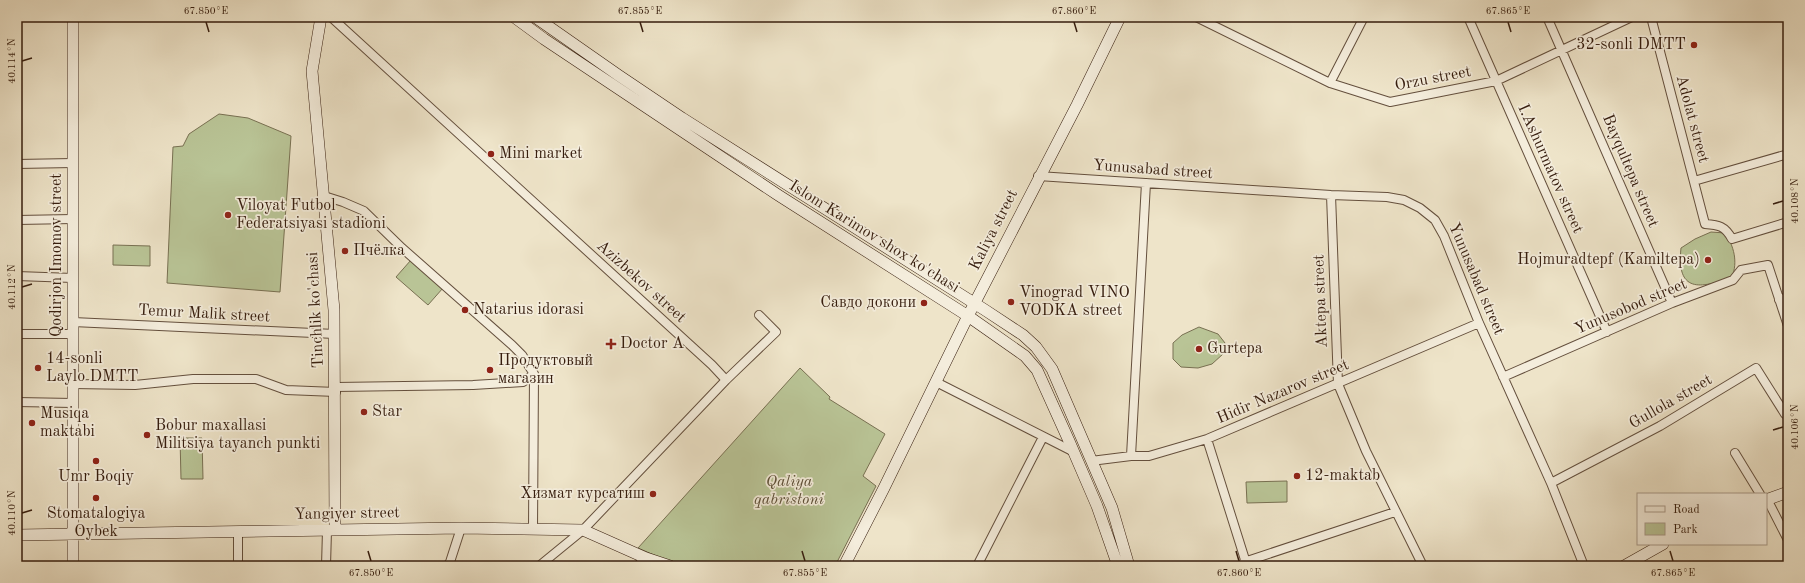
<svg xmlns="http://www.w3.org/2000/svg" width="1805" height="583" viewBox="0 0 1805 583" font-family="'Old Standard TT',serif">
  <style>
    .green { fill: #b9c496; stroke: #787052 }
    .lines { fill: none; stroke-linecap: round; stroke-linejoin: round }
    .street-casing { stroke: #644f3d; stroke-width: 10 }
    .secondary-casing { stroke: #361d0e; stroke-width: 12 }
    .street { stroke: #f4eddc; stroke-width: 8 }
    .secondary { stroke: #f4eddc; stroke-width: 11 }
    .ticks { fill: none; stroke: #361d0e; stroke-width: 1.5 }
    .poi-dot { fill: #8f2418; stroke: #f4eddc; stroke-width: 1.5 }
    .labels { text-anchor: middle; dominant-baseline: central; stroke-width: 3.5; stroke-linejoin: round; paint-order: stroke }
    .poi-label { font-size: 16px; fill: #361d0e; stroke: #f4eddc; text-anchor: start }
    .street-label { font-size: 16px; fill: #361d0e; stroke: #f4eddc }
    .park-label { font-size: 16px; font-style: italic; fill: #5d4f37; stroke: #f4eddc }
    .neatline { fill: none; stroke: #361d0e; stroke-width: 1.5 }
    .ticks-label { font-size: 10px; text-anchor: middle; fill: #361d0e }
  </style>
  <rect width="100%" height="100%" fill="#eee4c9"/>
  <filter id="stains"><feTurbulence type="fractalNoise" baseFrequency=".005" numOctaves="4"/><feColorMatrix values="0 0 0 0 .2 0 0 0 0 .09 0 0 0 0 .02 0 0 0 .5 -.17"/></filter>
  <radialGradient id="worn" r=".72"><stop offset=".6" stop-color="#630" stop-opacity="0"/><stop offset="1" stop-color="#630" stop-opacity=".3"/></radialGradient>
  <path class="green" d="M219 114 248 118 291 136 280 292 167 283 173 147 183 146 189 134Z
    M1711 232 1725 233C1734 246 1738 262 1732 277 1700 289 1676 293 1681 248L1695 239Z
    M113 245 150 246V266L113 265Z
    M411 260 443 288 428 305 396 277Z
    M1199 327 1218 334 1225 343 1223 354 1212 364 1198 368 1181 367 1173 359V343L1182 335Z
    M800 368 830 397 829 399 885 434 863 476 876 486 835 566H679L638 548Z
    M180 438H202L203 479H181Z
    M1287 481V502L1247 503 1246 482Z"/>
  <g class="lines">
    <defs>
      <path id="street" d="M331 17 712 365 726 380 583 530 539 566
        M1196 17 1330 83 1390 102 1496 81 1632 17
        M1468 17 1607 332
        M1547 17 1672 303
        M1651 17 1705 224C1719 225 1725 226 1732 239L1788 222
        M1330 83 1364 17
        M17 164 73 163
        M1038 176 1331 195 1387 197 1404 200 1420 208 1435 220 1444 236 1479 323 1551 483 1584 566
        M1694 181 1788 154
        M1331 195 1338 384 1366 451 1423 566
        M324 196 343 202 364 211 402 248 512 345 522 355 534 374
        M17 220 73 219
        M17 276 73 278
        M1779 300 1788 297
        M73 322 335 334
        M17 334H73
        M1503 377 1672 303 1733 280 1741 270 1768 265 1788 326
        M726 380 776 332 759 315
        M936 382 1074 452
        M73 384 135 385 193 379H256L286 390 336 392
        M336 387 473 385 523 382 534 374 533 529
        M17 402 73 403
        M1207 439 1247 566
        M1735 453 1760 494
        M1131 456 1146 183
        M1091 461 1131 456H1149L1207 439 1479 323
        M1551 483 1660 426 1756 368 1785 414
        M1767 499 1788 540
        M238 532V566
        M1244 562 1395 512
        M326 566 327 530
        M447 566 450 562 461 528
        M637 566 646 558
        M977 566 1043 437"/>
      <path id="secondary" d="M73 17V566
        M321 17 312 71 334 310 335 530
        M514 17 544 39 778 195 968 316 1025 356 1037 370 1069 441 1097 506 1118 566
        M535 17 618 75 682 118 985 310 1023 335 1036 347 1052 369 1112 508 1129 566
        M1766 500 1788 492
        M17 535 461 528 583 530 646 558 670 566
        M844 566 884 488 968 316 1077 105 1120 17
        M1624 566 1663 544"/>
    </defs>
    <use href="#street" class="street-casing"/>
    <use href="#secondary" class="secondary-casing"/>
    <use href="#street" class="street"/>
    <use href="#secondary" class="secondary"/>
  </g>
  <path class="ticks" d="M206 22 209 32M640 22 643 32M1074 22 1077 32M1508 22 1511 32M22 61 32 58M1773 204 1783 201M22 287 32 284M1773 430 1783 427M22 513 32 510M368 551 371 561M802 551 805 561M1236 551 1239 561M1670 551 1673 561"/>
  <g class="poi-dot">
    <circle cx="1694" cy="45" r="4"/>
    <circle cx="491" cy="154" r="4"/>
    <circle cx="228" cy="215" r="4"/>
    <circle cx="345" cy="251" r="4"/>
    <circle cx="1708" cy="260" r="4"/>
    <circle cx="1011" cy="302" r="4"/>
    <circle cx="924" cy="303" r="4"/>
    <circle cx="465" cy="310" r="4"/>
    <path d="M609 338h4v4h4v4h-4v4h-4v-4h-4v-4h4z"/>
    <circle cx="1199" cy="349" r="4"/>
    <circle cx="38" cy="368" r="4"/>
    <circle cx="490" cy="370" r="4"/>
    <circle cx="364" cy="412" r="4"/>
    <circle cx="32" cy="423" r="4"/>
    <circle cx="147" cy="435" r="4"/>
    <circle cx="96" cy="461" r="4"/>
    <circle cx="1297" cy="476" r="4"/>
    <circle cx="653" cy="494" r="4"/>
    <circle cx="96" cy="498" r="4"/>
  </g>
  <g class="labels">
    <g class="poi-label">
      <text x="1686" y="45" text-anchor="end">32-sonli DMTT</text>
      <text x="499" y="154">Mini market</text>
      <text x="236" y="206">Viloyat Futbol<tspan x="236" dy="18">Federatsiyasi stadioni</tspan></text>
      <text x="353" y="251">Пчёлка</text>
      <text x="1700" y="260" text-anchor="end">Hojmuradtepf (Kamiltepa)</text>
      <text x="1019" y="293">Vinograd VINO<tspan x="1019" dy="18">VODKA street</tspan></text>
      <text x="916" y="303" text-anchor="end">Савдо докони</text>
      <text x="473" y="310">Natarius idorasi</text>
      <text x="620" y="344">Doctor A</text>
      <text x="1207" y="349">Gurtepa</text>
      <text x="46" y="359">14-sonli<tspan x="46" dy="18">Laylo DMTT</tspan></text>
      <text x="498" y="361">Продуктовый<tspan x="498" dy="18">магазин</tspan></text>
      <text x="372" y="412">Star</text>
      <text x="40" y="414">Musiqa<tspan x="40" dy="18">maktabi</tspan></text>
      <text x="155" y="426">Bobur maxallasi<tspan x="155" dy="18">Militsiya tayanch punkti</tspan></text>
      <text x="1305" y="476">12-maktab</text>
      <text x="96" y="477" text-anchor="middle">Umr Boqiy</text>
      <text x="645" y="494" text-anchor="end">Хизмат курсатиш</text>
      <text x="96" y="514" text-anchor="middle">Stomatalogiya<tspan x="96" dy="18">Oybek</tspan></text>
    </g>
    <g class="street-label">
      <text transform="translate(1433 79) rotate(-11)">Orzu street</text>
      <text transform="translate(1692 119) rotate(75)">Adolat street</text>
      <text transform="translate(1550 169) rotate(66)">I.Ashurmatov street</text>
      <text transform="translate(1153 170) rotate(4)">Yunusabad street</text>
      <text transform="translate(1630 171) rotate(67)">Bayqultepa street</text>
      <text transform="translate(994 230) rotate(-63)">Kaliya street</text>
      <text transform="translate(874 237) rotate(32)">Islom Karimov shox ko'chasi</text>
      <text transform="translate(57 255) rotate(-90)">Qodirjon Imomov street</text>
      <text transform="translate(1476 279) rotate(67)">Yunusabad street</text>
      <text transform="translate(641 282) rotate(42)">Azizbekov street</text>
      <text transform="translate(1321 301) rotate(-92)">Aktepa street</text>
      <text transform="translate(1631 307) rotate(-23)">Yunusobod street</text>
      <text transform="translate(316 310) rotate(-93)">Tinchlik ko'chasi</text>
      <text transform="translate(204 314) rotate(3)">Temur Malik street</text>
      <text transform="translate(1283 392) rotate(-23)">Hidir Nazarov street</text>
      <text transform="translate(1671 402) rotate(-30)">Gullola street</text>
      <text transform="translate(347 514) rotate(-1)">Yangiyer street</text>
    </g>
    <g class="park-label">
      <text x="789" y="482">Qaliya<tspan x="789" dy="18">qabristoni</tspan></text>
    </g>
  </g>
  <rect width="1805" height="583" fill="none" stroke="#eee4c9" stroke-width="44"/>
  <rect x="1637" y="493" width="130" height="52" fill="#f4eddc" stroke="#a89a8a"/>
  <rect x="1645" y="506" width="20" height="6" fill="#f4eddc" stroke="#a89a8a"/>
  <text x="1673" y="513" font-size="12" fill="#361d0e">Road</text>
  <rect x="1645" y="523" width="20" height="12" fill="#b9c496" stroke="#a89a8a"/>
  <text x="1673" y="533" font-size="12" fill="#361d0e">Park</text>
  <rect x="22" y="22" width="1761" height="539" class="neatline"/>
  <g class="ticks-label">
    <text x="206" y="14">67.850°E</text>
    <text x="640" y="14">67.855°E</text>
    <text x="1074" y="14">67.860°E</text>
    <text x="1508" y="14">67.865°E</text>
    <text transform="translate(11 61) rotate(-90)" y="4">40.114°N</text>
    <text transform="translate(1794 201) rotate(-90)" y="4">40.108°N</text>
    <text transform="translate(11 287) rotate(-90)" y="4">40.112°N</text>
    <text transform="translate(1794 427) rotate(-90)" y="4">40.106°N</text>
    <text transform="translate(11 513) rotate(-90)" y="4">40.110°N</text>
    <text x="371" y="576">67.850°E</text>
    <text x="805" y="576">67.855°E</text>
    <text x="1239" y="576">67.860°E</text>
    <text x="1673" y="576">67.865°E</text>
  </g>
  <rect width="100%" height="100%" filter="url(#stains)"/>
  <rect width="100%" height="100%" fill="url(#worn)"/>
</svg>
